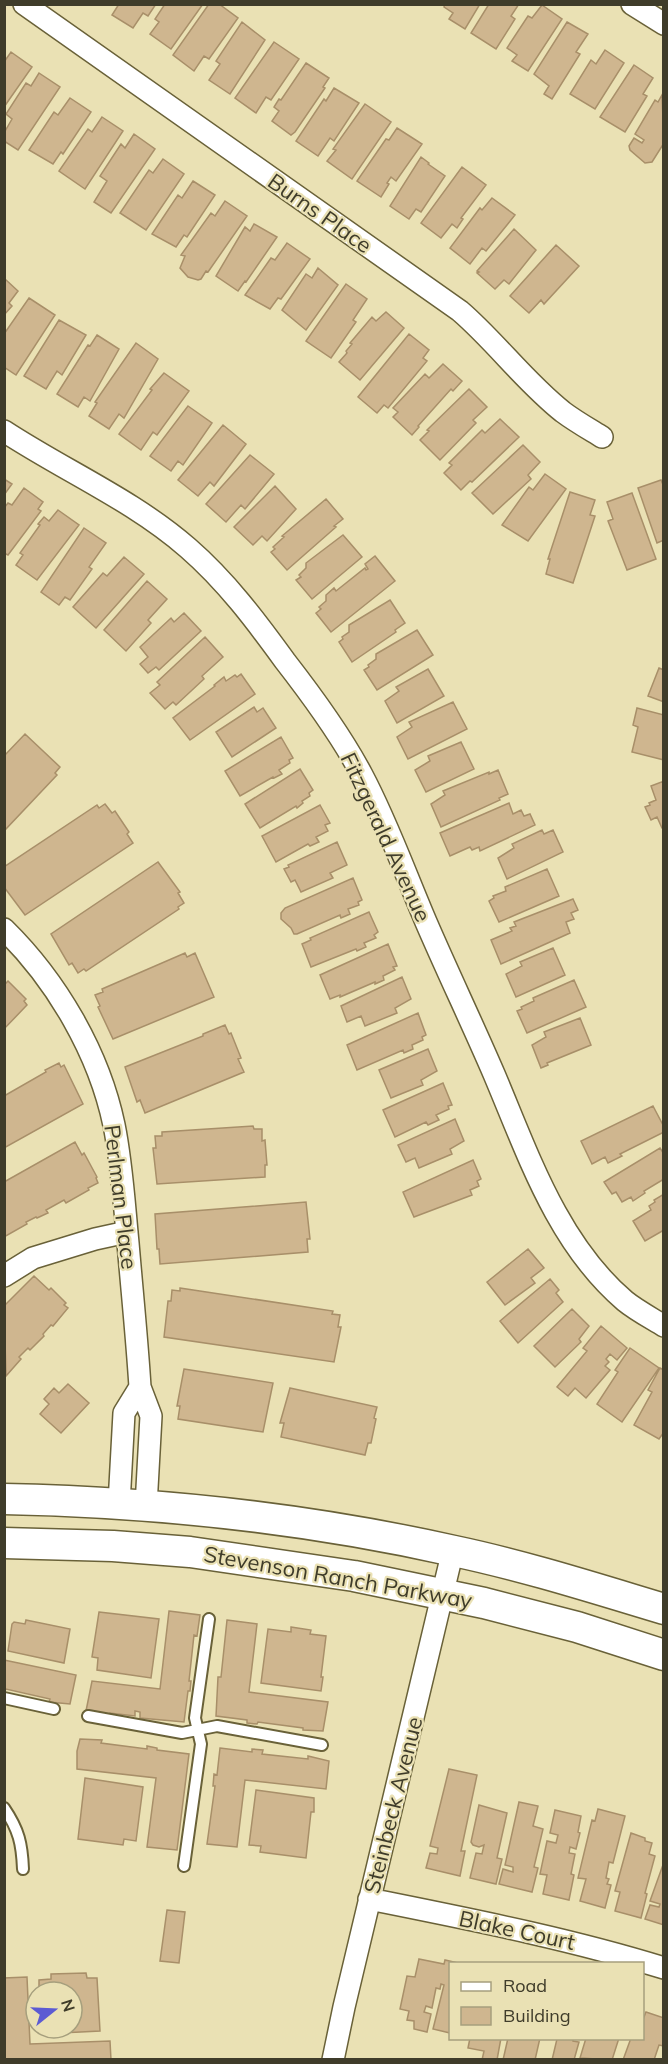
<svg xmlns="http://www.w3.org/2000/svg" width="668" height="2064" viewBox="0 0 668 2064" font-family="Mulish,sans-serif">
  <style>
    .building { fill: #cfb68f; stroke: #a88f69; stroke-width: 1.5 }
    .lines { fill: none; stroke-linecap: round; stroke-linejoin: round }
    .lane-casing { stroke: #696138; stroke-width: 14 }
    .street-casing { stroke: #696138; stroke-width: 24 }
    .secondary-casing { stroke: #696138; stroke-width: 33 }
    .lane { stroke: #fff; stroke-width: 10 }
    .street { stroke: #fff; stroke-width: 21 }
    .secondary { stroke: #fff; stroke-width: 30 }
    .labels { text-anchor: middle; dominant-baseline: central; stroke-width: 4.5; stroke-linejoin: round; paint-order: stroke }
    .street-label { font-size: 22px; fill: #3f3c2a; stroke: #eae1b4 }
  </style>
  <rect width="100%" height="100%" fill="#eae1b4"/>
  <path class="building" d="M119 4H156L148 16 143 13 133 28 112 15Z
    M165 4H203L171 49 150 34 159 22 155 19Z
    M209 4H219L238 18 209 59 204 56 194 71 173 55Z
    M445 4H480L465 29 449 19 453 13 444 7Z
    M489 4H519L511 16 515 19 496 49 471 33Z
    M542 5 562 19 528 71 512 61 517 55 507 48 528 16 532 18Z
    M242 22 265 40 230 94 209 80 220 64 216 61Z
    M567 22 588 34 576 52 580 54 552 99 544 94 549 86 534 74Z
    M274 42 299 59 271 100 266 97 256 113 235 98Z
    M605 50 624 63 595 109 570 94 591 60 596 64Z
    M11 52 32 67 4 107V62Z
    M306 63 329 78 323 87 325 88 295 132 291 135 272 121 279 111 274 107 279 99 281 100Z
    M634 65 653 78 643 94 647 96 625 132 600 117Z
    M39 73 60 87 18 150 4 141V133L12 119 6 114 26 83 31 86Z
    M334 88 359 103 334 141 330 138 318 156 296 141 324 99 326 101Z
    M662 95 664 143 652 162 645 163 630 150 629 146 634 138 642 143 644 140 635 134 655 100 658 102Z
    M70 98 91 112 63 154 61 152 53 164 29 150 54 112 58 115Z
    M365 104 391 122 352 179 327 161 336 150 333 149Z
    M102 117 123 131 85 189 59 171 88 129 92 132Z
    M397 128 422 144 396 181 391 177 387 183 389 184 381 197 357 181 386 139 389 140Z
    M134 134 155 149 111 213 94 202 107 181 100 176 121 144 125 148Z
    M421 157 429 163 428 164 445 176 421 212 416 209 409 219 390 206Z
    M163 159 184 174 146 230 120 213 149 170 153 173Z
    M462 167 486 185 461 218 463 219 457 228 452 224 441 238 421 223Z
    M193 181 215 195 187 237 184 235 176 247 152 234 178 195 182 198Z
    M492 198 515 215 486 251 482 248 470 264 450 248 480 208 482 210Z
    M225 201 247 216 208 272 206 271 201 279 198 280 188 277 180 268 185 256 181 255 211 213 215 216Z
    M254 224 277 237 246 282 245 281 238 291 216 276 245 227 250 231Z
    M514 229 536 250 509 284 504 280 495 289 477 273 479 272 477 271Z
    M287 243 310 259 281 299 278 298 270 309 245 295 271 258 275 260Z
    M556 245 579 266 544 304 541 300 529 313 510 296Z
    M318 268 338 285 306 330 282 310 306 274 312 278Z
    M5 279 18 291 9 303 12 306 4 315Z
    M346 284 367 299 353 320 356 322 331 358 306 341Z
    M29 298 55 315 16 375 4 367V334Z
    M386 312 404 328 360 380 339 362 347 353 346 351 352 344 350 343 372 317 376 321Z
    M59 320 86 335 62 375 57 371 46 389 24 376Z
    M409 334 429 350 423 358 427 361 388 408 384 405 377 413 358 397Z
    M97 335 119 349 90 401 84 397 78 407 57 394 88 345 90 346Z
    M136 343 158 359 124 418 119 414 109 429 89 416 97 403 95 402Z
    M443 364 462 381 453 391 451 389 418 426 419 427 412 435 393 417 398 412 393 408 425 374 429 378Z
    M164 373 189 391 157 435 153 432 141 450 119 434 152 390 150 389Z
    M469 389 487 407 473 420 476 423 440 460 420 440 429 431 427 430Z
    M188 406 212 423 183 465 178 461 171 471 150 456Z
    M500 419 519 437 472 482 470 481 461 490 444 473 452 465 449 463 482 430 485 433Z
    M223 425 246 444 214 486 210 482 198 496 178 480Z
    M523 445 540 462 528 475 531 479 493 514 472 493Z
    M250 455 274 474 245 509 241 505 226 522 206 504Z
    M545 474 566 489 528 541 502 525 529 487 533 490Z
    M4 479 12 484 4 495Z
    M661 480 664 487V540L657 543 638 488Z
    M275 486 296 509 267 541 262 536 253 545 234 527Z
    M24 488 43 502 38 509 41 511 8 555 4 553V508L8 503 12 505Z
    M570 492 595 500 590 515 595 516 573 583 546 574 550 559H548Z
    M632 493 656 559 627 570 608 521 613 519 607 502Z
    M326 499 343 519 334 526 336 527 287 570 271 552 275 549 273 547 284 537 282 536Z
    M58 510 79 525 37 580 16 565 23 555 20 553 40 525 38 524 44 517 49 521Z
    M84 528 106 543 89 567 92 569 70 600 65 597 59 605 41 592Z
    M343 535 362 557 312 599 296 580 301 577 299 575 306 568V563Z
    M375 556 395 581 331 632 316 613 321 609 319 607 326 601V595L334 588 336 591 365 568 366 570 368 569 365 564Z
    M124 557 144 574 96 628 73 607 103 573 107 576Z
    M147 581 167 599 148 620 151 623 126 651 104 630Z
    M390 600 405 623 395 630 396 632 352 662 339 642 343 639 342 637 349 632V625Z
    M184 613 201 631 159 670 156 667 148 673 140 664 148 657 140 647 171 618 174 622Z
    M417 630 433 655 377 690 364 670 369 667 368 665 376 659V654Z
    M205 637 223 657 202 676 204 679 176 705 173 702 165 709 150 693 160 685 157 682Z
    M659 668 664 670V702L648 696Z
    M428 669 444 696 397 723 385 701 399 691 396 687Z
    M241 674 255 694 190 740 173 718 215 686 214 685 224 677 226 681 235 675 237 677Z
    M453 702 467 729 408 759 397 737 412 727 409 722Z
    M254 707 257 712 263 708 276 728 232 757 216 732Z
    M637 708 664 715V760L632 752 638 727 633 725Z
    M25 734 60 767 55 773 57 775 4 831V756Z
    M281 737 293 758 289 760 290 763 279 770 282 774 274 778 273 777 240 796 225 771Z
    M461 742 474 769 426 792 415 770 430 761 428 756Z
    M300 769 313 790 309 793 310 796 302 801 303 803 297 808 296 806 260 828 245 804Z
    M498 770 508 794 499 798 500 800 441 827 431 804 445 795 443 791 489 772V774Z
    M664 781V828H662L657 817 651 820 645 807 650 805 649 803 656 800 651 786Z
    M509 803 513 814 521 810 524 816 530 814 535 825 480 851 479 847 472 850 470 847 450 856 440 833Z
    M105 804 112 813 115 811 129 832 127 834 133 843 25 915 4 887V867L97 805 99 808Z
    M320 805 330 823 325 825 328 831 316 837 319 842 310 846 308 844 276 862 262 836Z
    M542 830 544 834 553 830 563 852 507 879 498 858 514 848 512 844Z
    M337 842 347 865 330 873 333 878 301 892 295 880 291 882 284 869 289 867 288 865Z
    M158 862 180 892 178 893 184 903 178 907 179 909 86 971 84 969 78 973 72 963 69 965 51 934Z
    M547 869 559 896 499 922 489 901 494 898 493 896 506 891 505 887Z
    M353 878 362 900 358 902 359 905 348 909 350 914 341 918 340 915 297 934H294L291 928 281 919V913L285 908Z
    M573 899 578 910 571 913 574 919 566 922 570 933 501 964 491 940 512 931 510 928 516 926 514 922Z
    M369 912 378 932 374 935 376 938 364 943 366 947 357 951 356 949 311 967 302 944 311 940 310 938Z
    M388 944 397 966 393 967 395 970 383 976 384 980 375 984V982L340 997V995L330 999 320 975Z
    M553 948 565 975 516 997 506 974 522 966 520 962Z
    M185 953 187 957 195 953 214 997 113 1039 98 1007 100 1006 95 995 103 992 102 989Z
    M402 977 411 999 395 1008 397 1013 365 1026 361 1016 347 1022 341 1006Z
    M574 980 586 1007 527 1033 517 1011 522 1009 521 1007 534 1001 533 998Z
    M8 981 26 999 24 1001 27 1005 4 1029V982L6 983Z
    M418 1013 426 1035 422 1037 423 1040 412 1045 413 1049 404 1053 403 1050 357 1070 347 1045Z
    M580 1018 591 1045 547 1063 548 1065 541 1068 532 1045 546 1037 544 1032Z
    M225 1025 229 1034 231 1033 241 1058 238 1059 244 1072 145 1113 140 1100 137 1102 125 1067 203 1036V1034Z
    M428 1049 437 1071 421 1080 423 1085 391 1098 379 1070Z
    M59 1063 61 1067 64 1065 83 1104 4 1148V1096L46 1072 45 1070Z
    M443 1083 452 1105 448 1106 449 1109 436 1115 439 1120 428 1125 426 1122 395 1137 383 1110Z
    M653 1106 664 1127V1132L620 1154 622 1156 608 1163 605 1157 592 1164 581 1141Z
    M455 1119 464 1141 450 1149 452 1154 419 1168 415 1158 406 1162 398 1145Z
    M253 1126 254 1129H262V1141L265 1140 267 1165H265V1177L157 1184 153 1148H156L155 1136H162V1132Z
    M75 1142 82 1155 84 1153 97 1177 96 1178 98 1183 88 1188 89 1190 66 1203 64 1200 46 1210 48 1213 37 1218 36 1217 26 1222 27 1224 4 1237V1182Z
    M660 1148 664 1154V1179L644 1191 645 1193 633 1201 631 1197 622 1202 616 1192 612 1194 604 1182Z
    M473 1160 481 1179 477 1181 479 1186 470 1190 472 1195 414 1217 403 1192Z
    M664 1194V1230L645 1241 633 1221 651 1210 649 1206 655 1202 654 1200Z
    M306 1202 310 1239H307L308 1252 160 1264 159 1249H157L155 1214Z
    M528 1249 544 1268 531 1278 535 1283 505 1305 487 1282Z
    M34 1276 49 1290 51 1288 66 1303 64 1305 68 1308 53 1326 51 1325 43 1334 44 1336 30 1350 28 1348 19 1357 21 1359 6 1376 4 1306Z
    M550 1279 559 1290 556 1293 563 1302 518 1343 500 1321Z
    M180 1288 333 1311 332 1314 340 1315 338 1327H341L334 1362 164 1337 168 1301H171L172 1290 180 1291Z
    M572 1309 589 1326 579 1339 581 1342 555 1367 534 1346Z
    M601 1326 627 1348 617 1360 610 1354 606 1359 609 1362 605 1366 610 1370 586 1398 575 1388 568 1396 557 1387 587 1351 583 1348Z
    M630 1348 659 1368 622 1422 597 1404 618 1372 615 1370Z
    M660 1368 664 1370V1432L659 1439 634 1425 652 1392 648 1390Z
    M184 1369 273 1383 263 1432 178 1419 180 1406H177Z
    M68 1384 89 1403 61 1433 40 1414 49 1404 44 1399 54 1388 59 1393Z
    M290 1388 377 1407 374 1418 376 1419 371 1443H368L365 1455 281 1437 284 1423H280Z
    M169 1611 200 1615 197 1636 194 1635 189 1681H191L190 1691H188L184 1722 140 1718V1712L135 1711V1716L110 1713V1715L86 1711 92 1681 160 1689Z
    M99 1612 159 1619 151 1678 97 1670 98 1658 92 1657Z
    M26 1620 70 1629 64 1663 8 1651 12 1624 14 1622 25 1624Z
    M227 1620 257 1624 249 1692 328 1702 323 1731 303 1730V1728L258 1722 257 1724 247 1723V1720L216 1716 218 1677H221Z
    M291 1627 311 1630 310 1634 326 1636 321 1677H323L321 1691 261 1683 268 1629 291 1632Z
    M4 1660 76 1675 70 1704 49 1702 50 1699 6 1689 4 1692Z
    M80 1739 102 1740 101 1743 147 1749V1746L157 1748V1750L189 1754 177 1850 147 1847 156 1778 77 1769V1751Z
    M220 1748 252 1752V1749L263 1750 262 1754 308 1759V1756L329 1761 326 1789 245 1780 237 1847 207 1844 215 1786H213L214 1774 217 1775Z
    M449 1769 477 1775 461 1851H465L460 1876 426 1868 430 1853 437 1854 438 1848 430 1846Z
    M85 1778 143 1787 136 1841 124 1839 123 1845 78 1839Z
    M256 1790 314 1798V1812H311L306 1858 260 1852 261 1846 249 1845Z
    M519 1802 538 1806 533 1826 543 1829 534 1867 538 1868 532 1892 499 1884 503 1869 513 1872V1867L505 1865Z
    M479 1805 507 1813 497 1858 502 1859 496 1884 470 1878 476 1853 482 1854 484 1845 479 1847 473 1845 471 1842Z
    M598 1809 625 1816 613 1863 609 1862 606 1878 609 1879 607 1884 611 1885 605 1908 580 1901 586 1879 578 1878 592 1820 595 1821Z
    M555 1810 581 1816 578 1832 580 1833 576 1849 570 1847 569 1853 575 1854 571 1874 574 1875 569 1900 543 1894 547 1875 540 1874 547 1841 556 1843 558 1835 550 1833Z
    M631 1833 645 1838V1841L652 1843 649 1854 655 1856 645 1893 647 1894 641 1918 615 1911 620 1892 615 1891Z
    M664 1862V1925L645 1919 650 1905 659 1907 660 1904 650 1901Z
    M167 1910 185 1912 179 1963 160 1961Z
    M419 1959 444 1964 445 1960 462 1964H450V2033L433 2029 444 1985 441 1984 440 1989 436 1988 432 2008 426 2006 424 2012 431 2014 427 2032 414 2029V2021L407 2020 409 2011 400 2009 407 1976 415 1977Z
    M86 1973 87 1978H97L100 2031 41 2034V2028H72V1992H39V1980L51 1979V1974Z
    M27 1977 30 2044 110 2041 111 2060H4V1978Z
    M646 2012 664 2018V2046L659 2045 654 2060H623L631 2038H642V2022Z
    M470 2038H501L497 2060H482L484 2051 468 2048Z
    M508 2038H540L535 2060H503Z
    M555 2038H573V2041L579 2042 574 2060H552L557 2039Z
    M586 2038H619L612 2060 580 2058Z"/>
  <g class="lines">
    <defs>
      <path id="lane" d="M4 1698 54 1709
        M88 1716 182 1733 217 1726 322 1745
        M4 1808C19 1830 22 1844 23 1869
        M184 1866 201 1744 195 1718 209 1619"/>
      <path id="street" d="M24 4 460 311C496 342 525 382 563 412 575 421 589 429 602 437
        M632 4 664 24
        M4 431C65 471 133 500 188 548 226 581 256 621 285 661 313 697 341 735 362 775 387 822 405 873 426 922 448 973 472 1023 494 1074 528 1154 557 1243 625 1301 636 1310 651 1318 664 1326
        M4 929C57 981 99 1053 114 1125 122 1164 124 1203 128 1243 132 1291 137 1339 140 1387L151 1416 146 1506
        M4 1276 33 1258 95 1239 127 1232
        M119 1504 124 1413 140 1387
        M369 1899C468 1919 567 1938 664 1968
        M333 2060 344 2007 453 1550"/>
      <path id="secondary" d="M4 1499C155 1502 307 1518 454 1551 525 1566 594 1588 664 1609
        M4 1543 113 1546 190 1552 354 1576 484 1603 577 1627 664 1655"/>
    </defs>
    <use href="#lane" class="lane-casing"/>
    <use href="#street" class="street-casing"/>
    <use href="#secondary" class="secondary-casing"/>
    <use href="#lane" class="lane"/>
    <use href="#street" class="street"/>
    <use href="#secondary" class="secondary"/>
  </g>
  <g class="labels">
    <g class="street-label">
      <text transform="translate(320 213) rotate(35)">Burns Place</text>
      <text transform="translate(386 837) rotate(65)">Fitzgerald Avenue</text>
      <text transform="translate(121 1197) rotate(83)">Perlman Place</text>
      <text transform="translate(338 1577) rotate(10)">Stevenson Ranch Parkway</text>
      <text transform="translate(393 1805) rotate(-76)">Steinbeck Avenue</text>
      <text transform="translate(517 1930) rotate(12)">Blake Court</text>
    </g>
  </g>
  <rect width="668" height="2064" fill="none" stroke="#3f3c2a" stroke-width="12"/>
  <rect x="449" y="1962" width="195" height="78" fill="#eae1b4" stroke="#a69f7d" stroke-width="1.5"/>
  <rect x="461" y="1982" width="30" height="9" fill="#ffffff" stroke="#a69f7d" stroke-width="1.5"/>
  <text x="503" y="1992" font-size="18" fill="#3f3c2a">Road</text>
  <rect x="461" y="2007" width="30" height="18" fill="#cfb68f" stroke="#a69f7d" stroke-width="1.5"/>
  <text x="503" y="2022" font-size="18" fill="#3f3c2a">Building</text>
  <g transform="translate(54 2010) rotate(72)"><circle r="28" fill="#eae1b4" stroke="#a69f7d" stroke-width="1.5"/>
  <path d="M0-4.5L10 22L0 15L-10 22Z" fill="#5c5bd3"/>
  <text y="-9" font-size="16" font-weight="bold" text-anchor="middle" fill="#3f3c2a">N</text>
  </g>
</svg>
